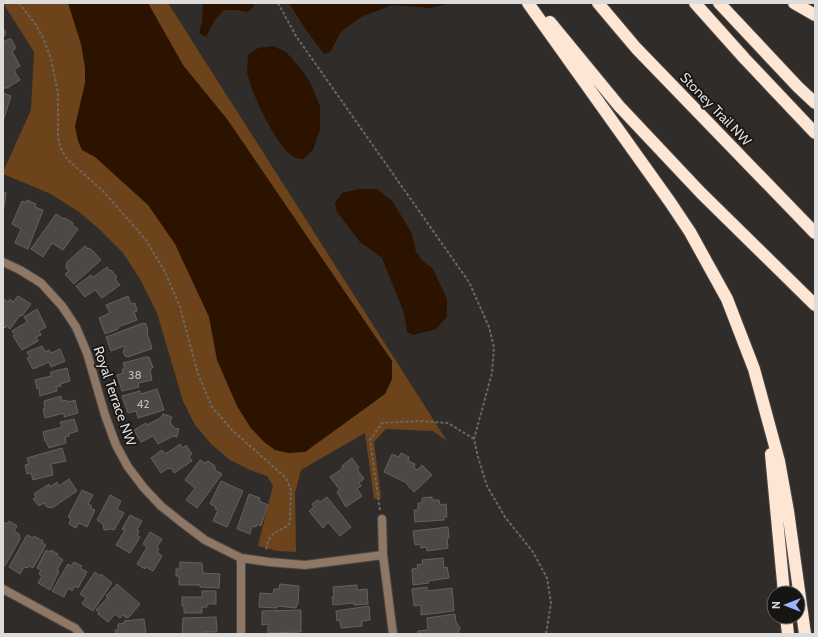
<svg xmlns="http://www.w3.org/2000/svg" width="818" height="637" viewBox="0 0 818 637" font-family="Cabin,sans-serif">
  <style>
    .green { fill: #6c431a }
    .water { fill: #2b1300 }
    .building { fill: #4c4845; stroke: #65615d }
    .lines { fill: none; stroke-linecap: round; stroke-linejoin: round }
    .minor-casing { stroke: #4c4846; stroke-width: 10 }
    .motorway-casing { stroke: #4c4846; stroke-width: 14 }
    .path { stroke: #6a6765; stroke-width: 2; stroke-dasharray: 3 2; stroke-linecap: butt }
    .minor { stroke: #8e7764; stroke-width: 8 }
    .motorway { stroke: #fde6d4; stroke-width: 12 }
    .labels { text-anchor: middle; dominant-baseline: central; stroke-width: 3.5; stroke-linejoin: round; paint-order: stroke }
    .number-label { font-size: 12px; fill: #bab7b5 }
    .street-label { font-size: 14px; fill: #dedcda; stroke: #171514 }
  </style>
  <rect width="100%" height="100%" fill="#302c2a"/>
  <path class="green" d="M3 3H168L447 441 433 431 386 429 374 442 381 498 374 499 365 433 301 470 295 493 296 552 278 551 258 546 273 486 267 476 250 470 230 460 211 444 195 425 183 401 157 313 140 279 123 253 100 230 79 212 51 194 3 174V172L31 110 34 52Z"/>
  <path class="water" d="M68 3H148L183 65 227 119 392 361V379L385 394 305 452 288 453 275 450 264 442 250 427 237 406 217 360 209 317 175 244 148 205 95 157 82 150 78 141 75 126 85 83V68L81 44Z
    M203 3H254V6L248 12 237 10H224L215 20 206 37 199 33 202 21Z
    M289 3H450L431 8 392 5 361 17 341 32 330 52 324 54 304 27Z
    M273 46 286 52 301 69 310 82 320 106V129L313 150 303 159C300 159 297 158 294 157 278 150 249 89 247 71 247 66 248 60 248 55L258 48Z
    M359 189H377L393 202 412 234 416 252 422 260 433 269 447 299V317L436 329 413 335 407 332 404 313 382 258 360 242 337 212 335 203 342 193Z"/>
  <path class="building" d="M3 28 6 32 3 39Z
    M9 39H11L15 46V49L12 51 20 66 14 70 20 80 7 88H3V42Z
    M3 93 11 96 3 121Z
    M3 192 6 193 3 213Z
    M27 200 36 204 35 207 43 210 28 249 15 243 21 229 12 224 22 201 26 203Z
    M56 214 64 219 65 218 73 223 72 225 78 229 63 250 52 243 43 257 31 249Z
    M85 246 88 249 89 248 94 252 101 260 74 284 65 274 69 271 66 268 67 262Z
    M107 267 110 271 111 270 117 277 115 279 120 285 102 298 95 290 85 297 76 286 91 275 92 278Z
    M18 296 31 304 22 316 20 315 10 329 7 326 5 328 3 326V301L4 299 8 302 10 299 13 302Z
    M128 296 131 304 135 303 137 311 134 312 137 320 118 327V329L105 334 99 318 110 313 106 305Z
    M37 309 46 327 39 331 41 335 36 337 38 341 22 350 13 336 15 335 12 331 27 322 24 317Z
    M143 323 146 324 148 330 147 333 152 348 151 349 128 357 125 356 123 352 125 348 124 346 111 351 106 337Z
    M42 346 45 352 49 350 51 353 60 349 65 361 51 367 49 362 33 369 27 358 30 357 27 352Z
    M146 357H149L152 365 153 367 150 370 152 380 138 383 139 387 122 391 117 375 123 373 122 369H125L123 363Z
    M67 368 70 381 60 384 61 386 56 387 57 391 40 396 39 388 37 389 35 380 51 376V372Z
    M157 389 164 410 138 418 136 411 128 413 122 396 140 391 141 394Z
    M61 396 62 401 67 400 68 402 75 400 78 413 64 417V413L45 418 43 409H45L44 401Z
    M163 414 172 417 170 422 174 428 179 429 177 437 173 436 158 444 153 436 141 442 134 430 146 423 147 425 162 417Z
    M74 419 78 431 68 434 69 436 65 437 66 443 49 448 46 441H45L43 432 62 427 60 422Z
    M180 444 183 448 186 445 192 454 189 456 192 461 174 473 171 468 169 469 168 468 161 473 151 458 162 450 165 454 167 452V453Z
    M62 448 66 461 51 464 53 475 33 480 31 473 27 474 25 465 29 464 27 458Z
    M401 453 409 457 408 461 415 464 414 467 417 470 422 465 432 475 414 492 405 482 384 472 392 454 399 457Z
    M352 458 359 468 357 469 364 479 359 483 361 486 357 489 362 496 346 507 337 492 340 490 330 477 343 468 342 466Z
    M200 460 205 463 208 461 215 466V470L222 474 197 508 186 500 195 488 185 480Z
    M69 479 77 491 52 508 47 507 44 503 39 506 33 499 36 497 34 494 49 484 50 487 57 482 59 486Z
    M221 481 243 491 227 527 213 521 218 510 215 509 216 507 210 504Z
    M82 490 93 495 88 504 92 506 90 508 95 510 87 527 79 523 76 528 69 524 71 519 68 517Z
    M249 494 260 498 259 501 268 505 261 526 257 524 256 527 252 526 250 534 237 529Z
    M110 495 121 501 117 509 124 513 114 530 111 529 104 530 103 524 97 520Z
    M327 497 351 527 340 536 328 522 323 528 309 511 314 507 312 504 318 500 320 502Z
    M432 497V500H439L440 505 446 504 447 517H444V520L415 522 414 510H418V503H422V498Z
    M130 515 142 521 137 530 139 531 137 535 140 537 130 553 116 545 125 530 122 529Z
    M9 521 17 526 14 531 19 534 20 539 5 566 3 565V524L4 522 7 524Z
    M448 527 449 538H447L448 548 427 551 426 547 421 548 420 544 415 545 413 531Z
    M150 532 162 539 157 547 159 549 157 552 162 556 153 571 146 567 145 569 137 564 147 547 143 544Z
    M27 535 33 538 34 536 43 541 42 543 46 545 33 568 29 566 27 568 24 567 20 574 9 567Z
    M46 550 50 552 51 550 58 554 57 556 63 560 57 570 59 571 50 590 38 583 42 576 39 574 41 570 37 568Z
    M443 558 444 568 447 567 449 578 428 581 429 583 413 585 412 569 418 568 417 565 423 564 422 560Z
    M74 562 82 566 80 568 87 572 78 588 75 586 72 591 68 588 64 597 52 591 68 564 71 566Z
    M180 562 202 563 203 573 220 574 219 588 200 587V585H179V576H176V569H180Z
    M95 572 100 576 101 574 112 583 93 611 82 604 86 598 80 594Z
    M117 584 140 604 129 617 126 618 123 615 120 618 115 614 108 622 98 614 99 612 96 610 108 597 106 596Z
    M280 584 299 586 298 604H297L296 608 277 606V608L259 607 260 593 273 594 274 589H279Z
    M357 585V590L367 589 368 604 354 605V603L333 605 332 597H334L333 587Z
    M427 587V591L452 588 454 611 421 615V605L414 606 412 589Z
    M202 591H216V604H207V607H202V613H184V606H182V597H202Z
    M369 606 370 620 362 621V626L341 628 340 620 337 621 336 611Z
    M301 610V632L268 633V624L262 625V611Z
    M455 614 456 622 460 628 458 634H418V631L428 630 427 618Z
    M216 617 217 632H203L204 634H182L183 618Z
    M144 619 146 634H114H116L115 630H118V624L125 623 124 621Z"/>
  <g class="lines">
    <defs>
      <path id="minor" d="M3 262 20 270 41 283 62 306 76 327 87 353 105 415 116 445 128 467 144 488 161 506 181 522 205 540 241 558 269 562 305 565 383 555 393 634
        M382 519 383 555
        M241 558V634
        M3 589 69 625 75 628 80 634"/>
      <path id="motorway" d="M528 3 670 202 690 232 727 299 754 369 779 461 788 511 805 634
        M598 3 636 48 815 233
        M695 3 745 59 815 133
        M719 3 798 87 815 103
        M794 3 815 15
        M550 22 619 106 701 193 815 305
        M771 454 784 593
        M786 617 788 634"/>
    </defs>
    <use href="#minor" class="minor-casing"/>
    <use href="#motorway" class="motorway-casing"/>
    <path class="path" d="M19 3 36 25 44 40 51 59 58 93V138L61 149 67 159 103 191 146 240 165 272 180 307 198 374 212 407 234 432 286 478 291 490 290 522 288 526C274 532 268 535 266 551
      M278 3 296 36 469 282 489 327 494 347 492 373 474 439 478 457 487 486 505 517 533 552 547 578 551 603 546 634
      M380 510 370 440 382 423 418 421 448 423 474 439"/>
    <use href="#minor" class="minor"/>
    <use href="#motorway" class="motorway"/>
  </g>
  <g class="labels">
    <g class="number-label">
      <text x="135" y="374">38</text>
      <text x="143" y="403">42</text>
    </g>
    <g class="street-label">
      <text transform="translate(716 109) rotate(46)">Stoney Trail NW</text>
      <text transform="translate(115 396) rotate(71)">Royal Terrace NW</text>
    </g>
  </g>
  <rect width="818" height="637" fill="none" stroke="#dedcda" stroke-width="8"/>
  <g transform="translate(786 605) rotate(270)"><circle r="19" fill="#171514" stroke="#676563"/>
  <path d="M0-3L7 15L0 10L-7 15Z" fill="#a0b3fd"/>
  <text y="-6" font-size="11" font-weight="bold" text-anchor="middle" fill="#dedcda">N</text>
  </g>
</svg>
